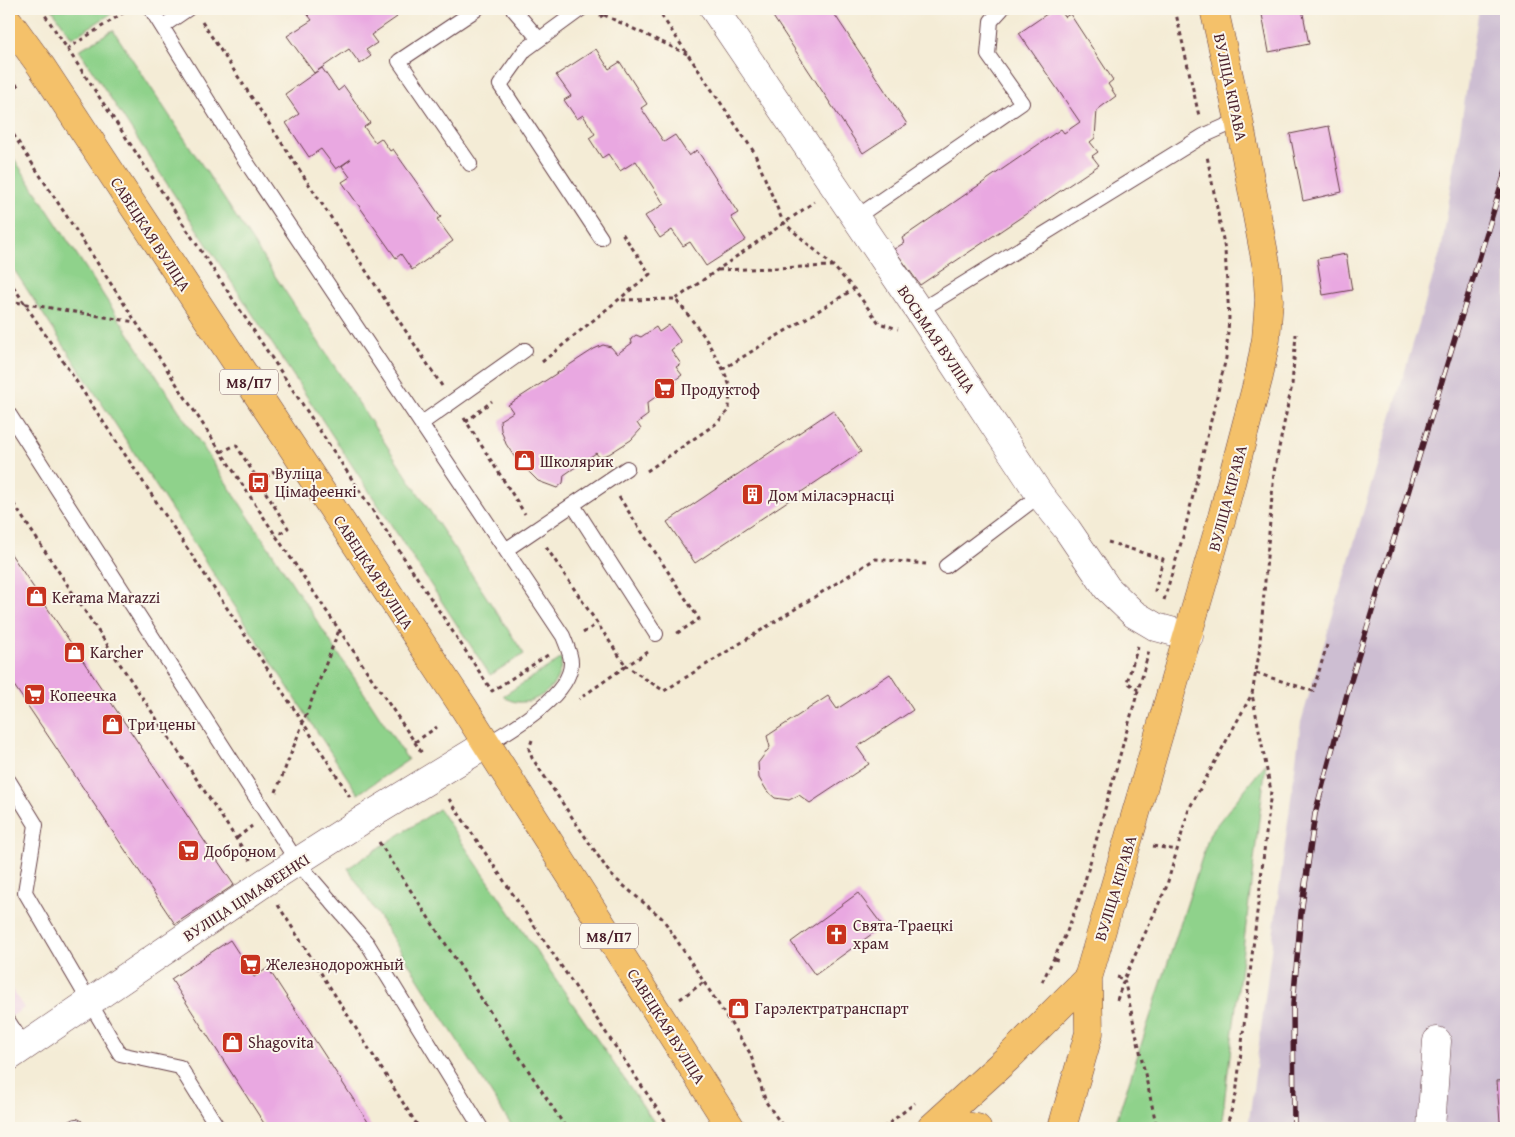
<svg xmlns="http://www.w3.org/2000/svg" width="1515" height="1137" viewBox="0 0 1515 1137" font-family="'Gentium Book Plus',serif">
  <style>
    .built { fill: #efd0e5 }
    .industrial { fill: #cdbed2 }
    .green { fill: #8fd28b; stroke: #6c785b }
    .building { fill: #e9a8e1 }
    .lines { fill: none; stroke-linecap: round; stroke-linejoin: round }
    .service-casing { stroke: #643e45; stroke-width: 16 }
    .minor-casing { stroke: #643e45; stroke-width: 29 }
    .primary-casing { stroke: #643e45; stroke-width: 29 }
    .path { stroke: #643e45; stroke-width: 3; stroke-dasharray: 4 4; stroke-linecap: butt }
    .service { stroke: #fff; stroke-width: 14 }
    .minor { stroke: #fff; stroke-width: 28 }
    .primary { stroke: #f4c16a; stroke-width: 28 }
    .rail-casing { stroke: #4a1f2b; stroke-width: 5.5 }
    .rail { stroke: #fbf7ec; stroke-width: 4; stroke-dasharray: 11; stroke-linecap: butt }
    .labels { text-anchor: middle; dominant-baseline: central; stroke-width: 4; stroke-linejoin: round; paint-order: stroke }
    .shield { fill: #fbf7ec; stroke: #7f6065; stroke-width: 1 }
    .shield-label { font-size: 15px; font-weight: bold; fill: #4a1f2b }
    .street-label { font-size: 16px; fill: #4a1f2b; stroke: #fbf7ec }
    .poi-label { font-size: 16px; fill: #4a1f2b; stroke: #fbf7ec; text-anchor: start }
  </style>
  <rect width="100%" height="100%" fill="#fbf7ec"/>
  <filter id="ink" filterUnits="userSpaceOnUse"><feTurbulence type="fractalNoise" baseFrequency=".02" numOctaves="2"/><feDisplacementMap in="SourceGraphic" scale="10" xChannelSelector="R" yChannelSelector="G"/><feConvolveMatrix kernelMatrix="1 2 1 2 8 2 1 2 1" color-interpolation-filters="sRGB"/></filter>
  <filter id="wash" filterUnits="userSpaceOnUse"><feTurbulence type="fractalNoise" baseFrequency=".0096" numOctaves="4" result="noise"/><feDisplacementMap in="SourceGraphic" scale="20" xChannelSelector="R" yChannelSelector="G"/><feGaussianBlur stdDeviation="1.12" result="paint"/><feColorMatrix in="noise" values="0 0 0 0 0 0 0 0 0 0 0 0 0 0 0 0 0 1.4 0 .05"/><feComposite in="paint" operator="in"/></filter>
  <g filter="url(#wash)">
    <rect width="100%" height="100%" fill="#f4ecd6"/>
    <path class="built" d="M9 985 24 1008 9 1018Z"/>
    <path class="industrial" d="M1479 9H1506V1128H1248L1301 722 1442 246Z"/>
    <path class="green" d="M52 9H119L72 38Z
      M113 30 524 654 490 675 79 50Z
      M9 151 408 760 358 794 9 262Z
      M562 658C561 666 560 673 556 680 547 698 519 710 503 696Z
      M1266 763 1221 1128H1114L1210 833Z
      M439 809 658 1128H513L348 868Z"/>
    <g id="blocks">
      <path class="building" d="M308 9H391L397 17 371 35 377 43 366 50 371 56 360 64 349 49 314 73 287 36 312 20 305 11Z
        M768 9H831L907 124 863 153Z
        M1054 9H1060L1065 17 1070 14 1113 80 1108 84 1116 96 1097 110 1095 138 1090 142 1098 152 1092 156 1099 165 920 285 894 249 904 243 902 238 1061 129 1064 133 1080 122 1019 33Z
        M1261 9H1302L1309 44 1269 52Z
        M596 49 609 69 620 62 647 104 641 108 664 142 675 135 689 156 697 150 738 213 731 217 746 240 706 266 690 242 683 246 672 230 660 238 645 216 664 204 636 161 620 171 608 154 602 158 589 138 595 134 583 115 577 119 564 100 571 96 556 75Z
        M322 68 338 91 344 86 370 123 364 127 375 142 381 138 390 151 393 149 441 217 437 219 453 241 412 270 401 254 396 258 342 182 350 177 342 166 351 159 336 169 321 149 309 157 286 123 299 114 285 94Z
        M1329 126 1342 192 1303 201 1290 134Z
        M1346 254 1352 290 1323 295 1317 259Z
        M669 325 681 342 671 350 681 364 676 367 682 375 675 380 677 382 647 403 648 415 637 423 641 429 631 440 609 454 599 457 596 453 564 475 563 483 557 488 538 481 527 470H523L506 444 501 430 500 420 513 412 508 405 594 349 603 345 611 347 617 354 632 343 631 339 636 335 641 337 656 327 659 332Z
        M833 410 861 452 695 563 667 522Z
        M9 551 234 885 175 924 9 678Z
        M890 674 913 710 857 747 869 764 810 803 799 795 789 800 775 798 767 791 759 778 758 763 770 747 767 736 828 696 837 709Z
        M858 893 883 926 815 975 791 942Z
        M230 940 254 977 268 968 372 1128H267L171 979Z
        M1506 1080V1121L1500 1122 1497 1081Z"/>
    </g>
  </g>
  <g filter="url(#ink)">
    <use href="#blocks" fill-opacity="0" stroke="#643e45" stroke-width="1"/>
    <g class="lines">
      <defs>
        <path id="service" d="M151 9 243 157 563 636C566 644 571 654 571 662 572 695 512 729 487 744
          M513 9 538 38
          M581 9 525 50 500 85 601 238
          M163 26 188 9
          M470 164 399 61 477 9
          M855 218 1022 103 988 55 991 21 1002 9
          M919 311 1203 136 1239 120
          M9 414 298 863 367 943 481 1128
          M422 423 525 350
          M573 505 656 634
          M507 549 627 468
          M946 566 1040 495
          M9 781 36 825 25 892 120 1054 180 1067 218 1128
          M9 1022 25 1047
          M72 1128 76 1126 77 1128"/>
        <path id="minor" d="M714 9 919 311 1040 495 1067 529 1107 588 1134 614 1156 627 1189 636
          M9 1057 264 883 364 819 487 744
          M1431 1128 1437 1041"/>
        <path id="primary" d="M9 22 41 66 464 708 731 1128
          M931 1128 1008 1058 1088 978
          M932 1128 960 1125 977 1128
          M1062 1128 1089 1033 1088 978 1222 517 1259 376 1266 339 1269 300 1267 269 1239 120 1214 9"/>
      </defs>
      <use href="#service" class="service-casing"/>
      <use href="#minor" class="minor-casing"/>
      <use href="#primary" class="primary-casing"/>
      <path class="path" d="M41 9 492 691 548 655
        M657 9 754 152 783 222 833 266 854 289
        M1175 9 1199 116
        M604 15 687 54
        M600 17 612 9
        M202 22 442 386
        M67 49 129 9
        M9 92 21 82
        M9 128 276 536 422 753
        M718 270 832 266
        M9 280 304 724 350 797
        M676 299 814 202
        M622 300 676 299 704 336 723 369
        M9 301 135 322
        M542 362 650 274 622 233
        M464 418 525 514
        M466 422 492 401
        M221 452 236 445 288 528 276 536
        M647 471 717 423 729 410 730 386 723 369 854 289 879 323 898 329
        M259 482 275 471
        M9 497 251 861
        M619 497 699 619 676 634
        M1108 542 1163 559 1154 595
        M546 547 626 666 579 699
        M1164 600 1184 533 1226 358 1229 318 1225 250 1207 156
        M583 633 597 624
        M1138 646 1127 682 1138 690
        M648 652 626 666 664 691 875 559 926 564
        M1256 673 1313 691 1327 645
        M532 740 529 749 532 758 611 875 663 919 750 1053 766 1102 784 1128
        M415 742 437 727
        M276 792 339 630
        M449 799 670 1128
        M237 838 252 826
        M379 842 566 1128
        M1153 846 1177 850
        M278 905 419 1128
        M1054 959 1061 961
        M1117 977 1124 979 1157 1128
        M1042 982 1066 934 1081 895 1149 651
        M680 999 704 982
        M1117 1000 1124 979 1166 888 1189 809 1252 694 1259 654 1274 472 1292 385 1296 334
        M883 1128 915 1103
        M1226 1128 1236 1095 1271 791 1252 694"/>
      <use href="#service" class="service"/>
      <use href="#minor" class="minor"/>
      <use href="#primary" class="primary"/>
      <defs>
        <path id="rail" d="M1294 1128 1293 1004 1301 913 1315 814 1349 687 1506 170"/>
      </defs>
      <use href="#rail" class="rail-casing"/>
      <use href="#rail" class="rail"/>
    </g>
  </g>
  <defs>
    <symbol id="supermarket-square" viewBox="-11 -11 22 22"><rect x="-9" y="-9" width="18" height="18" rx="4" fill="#c8321e" stroke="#fbf7ec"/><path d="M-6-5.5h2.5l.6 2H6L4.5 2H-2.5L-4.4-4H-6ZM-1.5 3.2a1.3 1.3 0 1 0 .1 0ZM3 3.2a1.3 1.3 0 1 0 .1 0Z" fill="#fff"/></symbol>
    <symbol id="shop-square" viewBox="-11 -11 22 22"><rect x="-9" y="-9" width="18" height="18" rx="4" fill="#c8321e" stroke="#fbf7ec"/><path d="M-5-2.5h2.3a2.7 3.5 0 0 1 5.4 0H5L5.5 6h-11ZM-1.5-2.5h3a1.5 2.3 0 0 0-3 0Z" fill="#fff"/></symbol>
    <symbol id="bus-square" viewBox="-11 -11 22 22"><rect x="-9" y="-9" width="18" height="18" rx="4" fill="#c8321e" stroke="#fbf7ec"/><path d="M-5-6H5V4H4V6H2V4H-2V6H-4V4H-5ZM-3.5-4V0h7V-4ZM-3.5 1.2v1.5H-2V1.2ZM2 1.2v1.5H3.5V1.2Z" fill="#fff"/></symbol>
    <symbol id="building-square" viewBox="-11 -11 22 22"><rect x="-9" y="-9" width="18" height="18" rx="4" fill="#c8321e" stroke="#fbf7ec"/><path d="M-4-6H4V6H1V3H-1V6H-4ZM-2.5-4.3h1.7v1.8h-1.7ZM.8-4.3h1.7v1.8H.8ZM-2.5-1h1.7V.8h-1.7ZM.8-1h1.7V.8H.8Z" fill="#fff"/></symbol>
    <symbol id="church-square" viewBox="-11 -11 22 22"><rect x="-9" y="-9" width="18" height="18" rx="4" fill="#c8321e" stroke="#fbf7ec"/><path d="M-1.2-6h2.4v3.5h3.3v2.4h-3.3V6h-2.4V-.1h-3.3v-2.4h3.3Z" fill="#fff"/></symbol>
  </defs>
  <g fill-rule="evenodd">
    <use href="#supermarket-square" x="652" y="376" width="25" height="25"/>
    <use href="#shop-square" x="512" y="448" width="25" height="25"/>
    <use href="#bus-square" x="246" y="470" width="25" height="25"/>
    <use href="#building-square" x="740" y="482" width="25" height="25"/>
    <use href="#shop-square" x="24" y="584" width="25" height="25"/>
    <use href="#shop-square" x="62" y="640" width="25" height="25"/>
    <use href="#supermarket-square" x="22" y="682" width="25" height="25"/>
    <use href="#shop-square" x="100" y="712" width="25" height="25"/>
    <use href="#supermarket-square" x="176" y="838" width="25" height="25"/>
    <use href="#church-square" x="824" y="922" width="25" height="25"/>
    <use href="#supermarket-square" x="238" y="952" width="25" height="25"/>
    <use href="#shop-square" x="726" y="996" width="25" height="25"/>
    <use href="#shop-square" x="220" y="1030" width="25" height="25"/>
  </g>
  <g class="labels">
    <g class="shield">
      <rect x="220" y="369.5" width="58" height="25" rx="4"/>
      <rect x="580" y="923.5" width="58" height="25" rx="4"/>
    </g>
    <g class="shield-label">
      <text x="249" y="382">М8/П7</text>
      <text x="609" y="936">М8/П7</text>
    </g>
    <g class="street-label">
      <text transform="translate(1231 87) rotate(78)">ВУЛІЦА КІРАВА</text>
      <text transform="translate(151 234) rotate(57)">САВЕЦКАЯ ВУЛІЦА</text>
      <text transform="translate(937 339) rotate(56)">ВОСЬМАЯ ВУЛІЦА</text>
      <text transform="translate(1227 498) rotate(-75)">ВУЛІЦА КІРАВА</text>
      <text transform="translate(374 572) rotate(57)">САВЕЦКАЯ ВУЛІЦА</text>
      <text transform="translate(1115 888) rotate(-73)">ВУЛІЦА КІРАВА</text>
      <text transform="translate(246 897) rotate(-33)">ВУЛІЦА ЦІМАФЕЕНКІ</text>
      <text transform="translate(667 1026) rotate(58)">САВЕЦКАЯ ВУЛІЦА</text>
    </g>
    <g class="poi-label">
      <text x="681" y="389">Продуктоф</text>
      <text x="540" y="461">Школярик</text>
      <text x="275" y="473">Вуліца<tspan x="275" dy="18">Цімафеенкі</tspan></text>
      <text x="768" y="495">Дом міласэрнасці</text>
      <text x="52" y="597">Kerama Marazzi</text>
      <text x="90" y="652">Karcher</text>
      <text x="50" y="695">Копеечка</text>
      <text x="128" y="724">Три цены</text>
      <text x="204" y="851">Доброном</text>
      <text x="853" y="925">Свята-Траецкі<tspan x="853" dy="18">храм</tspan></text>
      <text x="266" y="964">Железнодорожный</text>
      <text x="755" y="1008">Гарэлектратранспарт</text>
      <text x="248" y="1042">Shagovita</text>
    </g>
  </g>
  <rect width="1515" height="1137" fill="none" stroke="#fbf7ec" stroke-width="30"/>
</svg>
